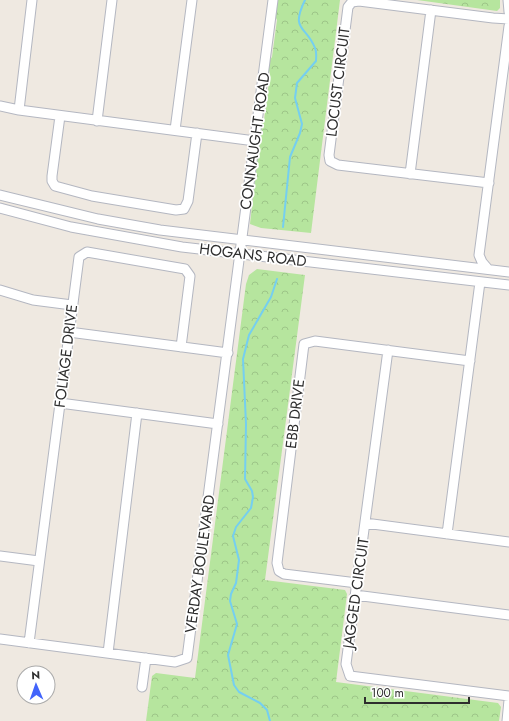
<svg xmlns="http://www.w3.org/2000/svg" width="509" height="721" viewBox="0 0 509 721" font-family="Jost,sans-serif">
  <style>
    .park { fill: url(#park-crowns) }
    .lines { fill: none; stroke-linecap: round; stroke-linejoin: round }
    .stream { stroke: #75cff0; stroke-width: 2 }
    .minor-casing { stroke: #b4b7c1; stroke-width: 11 }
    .minor { stroke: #fff; stroke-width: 9 }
    .labels { text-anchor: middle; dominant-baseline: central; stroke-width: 3.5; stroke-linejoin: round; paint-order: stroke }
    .street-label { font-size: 15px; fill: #2e2e2e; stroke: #fff }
  </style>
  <defs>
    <pattern id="park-crowns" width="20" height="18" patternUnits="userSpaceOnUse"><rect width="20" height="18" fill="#b6e59e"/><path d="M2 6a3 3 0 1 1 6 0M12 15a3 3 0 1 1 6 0" fill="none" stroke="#9dc588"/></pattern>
  </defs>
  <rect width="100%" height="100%" fill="#efe9e1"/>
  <path class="park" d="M277 0H340L311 233 261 228 250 224 261 124 264 120 270 74C268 68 268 62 272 57L277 20 275 16Z
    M417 0H500V8L497 11Z
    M257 269 305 275 265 580 345 590 347 594 336 682 498 703 501 707 499 721H146L152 676 156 673 195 678 246 284 249 275Z"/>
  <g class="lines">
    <path class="stream" d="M283 227 290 157 300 133 302 124 295 98 297 83 316 61C316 57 317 52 315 48 306 25 290 31 305 0
      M270 721 267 710 260 703 239 692 234 685 228 655 237 624 230 601 231 594 236 583 239 560 233 536 236 527 251 508 253 497 252 491 245 479 246 424 243 359 249 335 271 297 277 279"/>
    <defs>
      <path id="minor" d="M508 0 509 12
        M0 106 19 110 255 141
        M19 110 32 0
        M60 116 52 176V181L55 186 92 196 176 210 184 209 188 201 197 133
        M97 121 112 0
        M175 130 192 0
        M410 174 431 10
        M489 183 338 165 330 161 329 155 348 7 352 2 359 1 493 18 509 19
        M0 195 98 219 160 230 509 272
        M0 208 71 227 182 247 509 285
        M488 269 482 262 479 255 509 26
        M0 290 33 300 72 305
        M69 332 228 353
        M388 350 346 664 350 676 509 696
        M60 403 218 424
        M365 523 509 542
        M447 534 480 282
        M0 556 39 561
        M357 583 284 574 279 571 277 563 304 344 315 341 470 361
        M355 595 509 615
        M0 639 175 662 187 658 273 0
        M29 643 79 257 87 252 185 269 190 276 181 347
        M108 653 137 413
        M142 687 146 658
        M507 721 509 700"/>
    </defs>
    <use href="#minor" class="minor-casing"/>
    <use href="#minor" class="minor"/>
  </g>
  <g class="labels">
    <g class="street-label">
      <text transform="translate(338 82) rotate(-83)">LOCUST CIRCUIT</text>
      <text transform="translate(255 141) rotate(-82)">CONNAUGHT ROAD</text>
      <text transform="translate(253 255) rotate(7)">HOGANS ROAD</text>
      <text transform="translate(66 356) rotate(-83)">FOLIAGE DRIVE</text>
      <text transform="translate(295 414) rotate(-83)">EBB DRIVE</text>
      <text transform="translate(200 564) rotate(-82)">VERDAY BOULEVARD</text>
      <text transform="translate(356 593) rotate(-82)">JAGGED CIRCUIT</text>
    </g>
  </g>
  <g transform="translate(36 685) rotate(358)"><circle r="19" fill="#ffffff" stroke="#ababab"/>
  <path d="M0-3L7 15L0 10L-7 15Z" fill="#4264fb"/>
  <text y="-6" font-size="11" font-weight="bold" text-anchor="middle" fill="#2e2e2e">N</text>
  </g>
  <path d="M365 697v6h104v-6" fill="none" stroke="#2e2e2e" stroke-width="2"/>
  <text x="371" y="697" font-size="12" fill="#2e2e2e" stroke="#ffffff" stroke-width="3" paint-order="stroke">100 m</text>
</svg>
